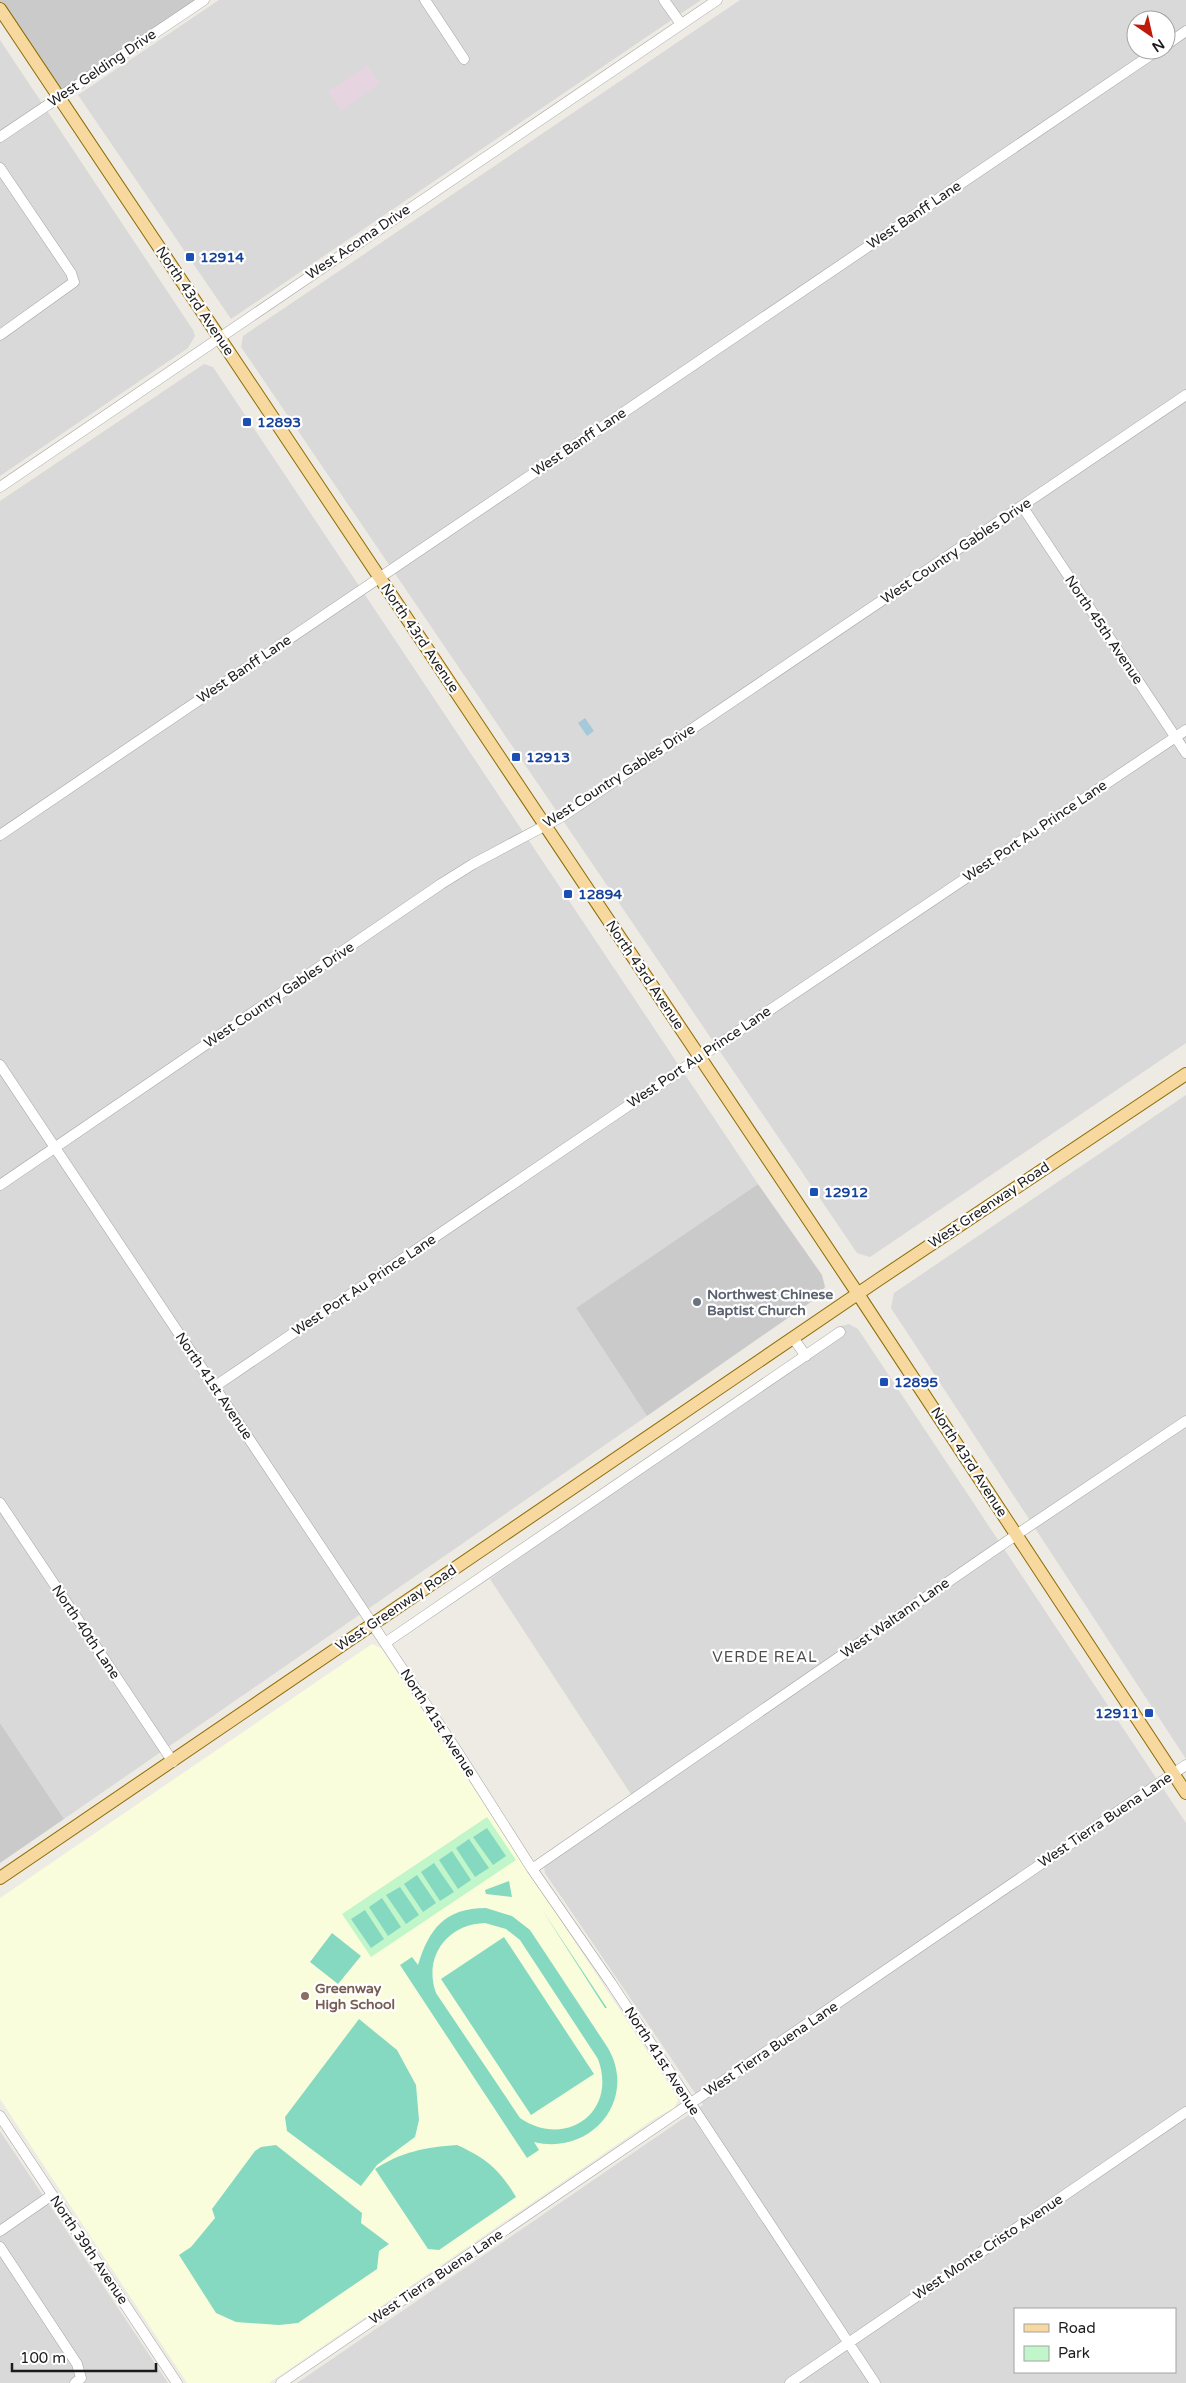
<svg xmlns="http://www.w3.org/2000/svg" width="1186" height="2383" viewBox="0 0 1186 2383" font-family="'Varela Round',sans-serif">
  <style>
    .residential { fill: #dad9d9; fill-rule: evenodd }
    .industrial { fill: #e6d5e1 }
    .education { fill: #fafddc }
    .religious { fill: #cacaca }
    .park { fill: #c1f6ca }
    .pitch { fill: #84d9c0; fill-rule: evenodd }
    .water { fill: #a5c9d9 }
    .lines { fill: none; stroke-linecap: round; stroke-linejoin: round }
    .minor-casing { stroke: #a3a3a3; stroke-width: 11 }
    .major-casing { stroke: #8d6d07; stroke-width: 14 }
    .minor { stroke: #fff; stroke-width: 10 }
    .major { stroke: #f7d89e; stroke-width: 12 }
    .transit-dot { fill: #1a4fb4; stroke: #fff; stroke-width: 2 }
    .worship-dot { fill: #6b7280; stroke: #fff; stroke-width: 2 }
    .education-dot { fill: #8d6e63; stroke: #fff; stroke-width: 2 }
    .labels { text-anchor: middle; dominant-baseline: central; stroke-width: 4.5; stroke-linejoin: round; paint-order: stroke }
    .street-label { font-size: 14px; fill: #1c1c1c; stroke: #fff }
    .transit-label { font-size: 14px; font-weight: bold; fill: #164399; stroke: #fff; text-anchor: start }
    .worship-label { font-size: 14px; font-weight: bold; fill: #5b616d; stroke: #fff; text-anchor: start }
    .education-label { font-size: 14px; font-weight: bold; fill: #785e54; stroke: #fff; text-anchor: start }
    .neighbourhood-label { font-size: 15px; letter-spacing: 1px; fill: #4f4f4f; stroke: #fff }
  </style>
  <rect width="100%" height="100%" fill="#edebe3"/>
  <path class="residential" d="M219 0H701L231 319 78 95Z
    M740 0H1186V1043L870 1257 857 1253 241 347 243 336ZM1136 20H1166V50H1136Z
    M0 40 193 330 195 336 188 348 0 476Z
    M204 364 213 367 758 1184 576 1308 647 1416 64 1819 0 1723V501Z
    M1186 1095V1759L891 1308 894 1293Z
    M849 1324 858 1329 1186 1823V2383H297L703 2105 545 1873 544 1867 636 1802 490 1579 837 1327ZM1015 2309H1175V2372H1015Z
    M0 2131 168 2383H0Z"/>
  <path class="industrial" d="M367 65 380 83 341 111 328 92Z"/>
  <path class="education" d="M372 1644 381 1648 676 2095 678 2101 674 2108 657 2117 269 2383H187L0 2099V1898Z"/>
  <path class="religious" d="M0 0H204L59 97 0 9Z
    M758 1184 822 1275 825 1287 818 1297 647 1416 576 1308Z
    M0 1723 64 1819 0 1863Z"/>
  <path class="park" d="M487 1817 516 1860 371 1957 342 1914Z"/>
  <path class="pitch" d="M487 1828 506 1856 493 1865 473 1837Z
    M469 1839 489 1868 475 1877 456 1848Z
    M452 1851 471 1880 458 1889 439 1860Z
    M434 1863 454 1892 440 1901 421 1872Z
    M417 1875 436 1903 423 1912 404 1884Z
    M509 1881 512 1897 486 1894 485 1890Z
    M400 1887 419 1915 406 1924 386 1895Z
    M382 1898 401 1927 388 1936 369 1907Z
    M486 1908 512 1916 530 1930 608 2048C638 2100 591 2156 534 2142L539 2150 527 2158 400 1965 412 1957 418 1965C429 1929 445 1908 486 1908ZM485 1923 506 1929 520 1940 598 2059C618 2113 565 2149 520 2118L436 1993C423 1957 447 1924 485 1923Z
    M541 1908 607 2008H605Z
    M365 1910 384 1939 371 1948 351 1919Z
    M332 1933 361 1956 338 1984 310 1962Z
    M504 1937 594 2074 531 2115 441 1979Z
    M359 2019 397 2050 416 2085 419 2120 415 2137 377 2165 361 2186 287 2131 285 2117Z
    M276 2145 362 2213 361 2223 389 2244 379 2251 377 2269 298 2323 279 2325 236 2322 216 2313 179 2255 191 2247 215 2218 212 2209 255 2151 261 2147Z
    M457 2145C486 2158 500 2170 516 2197L439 2250 428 2249 375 2169C401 2152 426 2147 457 2145Z"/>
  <path class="water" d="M585 718 594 731 587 736 578 723Z"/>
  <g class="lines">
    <defs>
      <path id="minor" d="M425 0 464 59
        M664 0 681 24
        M1166 45 1186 31
        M0 137 204 0
        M0 168 71 273 74 282 0 335
        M0 487 717 0
        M1022 506 1186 753
        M0 835 1158 50
        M0 1065 457 1751 532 1869 611 1983 875 2383
        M0 1185 441 884 473 864 563 816 1186 395
        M793 1338 806 1356
        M214 1387 700 1057 1186 730
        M0 1503 173 1762
        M385 1643 840 1332
        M532 1869 1016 1535 1186 1421
        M0 2116 177 2383
        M0 2231 52 2195
        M0 2247 77 2364 81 2378 75 2383
        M281 2383 1186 1765
        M790 2383 1186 2112"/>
      <path id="major" d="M0 9 858 1294 1186 1793
        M0 1878 878 1280 1186 1074"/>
    </defs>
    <use href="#minor" class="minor-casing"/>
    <use href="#major" class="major-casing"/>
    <use href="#minor" class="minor"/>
    <use href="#major" class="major"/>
  </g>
  <g class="transit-dot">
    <rect x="185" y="252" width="10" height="10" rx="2.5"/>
    <rect x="242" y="417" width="10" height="10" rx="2.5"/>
    <rect x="511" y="752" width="10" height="10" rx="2.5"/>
    <rect x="563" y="889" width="10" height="10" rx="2.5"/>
    <rect x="809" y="1187" width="10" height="10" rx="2.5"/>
    <rect x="879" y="1377" width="10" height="10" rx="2.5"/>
    <rect x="1144" y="1708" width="10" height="10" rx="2.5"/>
  </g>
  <circle class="worship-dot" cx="697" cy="1302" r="5"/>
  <circle class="education-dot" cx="305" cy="1996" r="5"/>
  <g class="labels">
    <g class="street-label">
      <text transform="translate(102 68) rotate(-34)">West Gelding Drive</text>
      <text transform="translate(914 215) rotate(-34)">West Banff Lane</text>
      <text transform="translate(358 242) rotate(-34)">West Acoma Drive</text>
      <text transform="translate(195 301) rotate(56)">North 43rd Avenue</text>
      <text transform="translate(579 442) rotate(-34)">West Banff Lane</text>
      <text transform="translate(956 551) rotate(-34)">West Country Gables Drive</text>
      <text transform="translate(1104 630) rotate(56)">North 45th Avenue</text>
      <text transform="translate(420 638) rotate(56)">North 43rd Avenue</text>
      <text transform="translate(244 669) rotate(-34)">West Banff Lane</text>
      <text transform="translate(619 776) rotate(-33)">West Country Gables Drive</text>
      <text transform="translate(1035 831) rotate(-34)">West Port Au Prince Lane</text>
      <text transform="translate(645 975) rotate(56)">North 43rd Avenue</text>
      <text transform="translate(279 995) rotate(-34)">West Country Gables Drive</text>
      <text transform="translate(699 1057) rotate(-34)">West Port Au Prince Lane</text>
      <text transform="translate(989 1205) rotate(-34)">West Greenway Road</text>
      <text transform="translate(364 1285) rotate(-34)">West Port Au Prince Lane</text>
      <text transform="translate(214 1386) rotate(56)">North 41st Avenue</text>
      <text transform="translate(969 1462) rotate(57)">North 43rd Avenue</text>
      <text transform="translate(396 1608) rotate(-34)">West Greenway Road</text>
      <text transform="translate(895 1618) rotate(-35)">West Waltann Lane</text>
      <text transform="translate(86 1632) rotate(56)">North 40th Lane</text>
      <text transform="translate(438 1723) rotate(57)">North 41st Avenue</text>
      <text transform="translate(1105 1820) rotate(-34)">West Tierra Buena Lane</text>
      <text transform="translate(771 2049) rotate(-34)">West Tierra Buena Lane</text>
      <text transform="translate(662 2061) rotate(57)">North 41st Avenue</text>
      <text transform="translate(988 2247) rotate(-34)">West Monte Cristo Avenue</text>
      <text transform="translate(89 2250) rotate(56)">North 39th Avenue</text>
      <text transform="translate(436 2277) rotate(-34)">West Tierra Buena Lane</text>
    </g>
    <g class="transit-label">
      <text x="200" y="257">12914</text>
      <text x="257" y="422">12893</text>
      <text x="526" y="757">12913</text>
      <text x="578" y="894">12894</text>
      <text x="824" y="1192">12912</text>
      <text x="894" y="1382">12895</text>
      <text x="1139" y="1713" text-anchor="end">12911</text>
    </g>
    <g class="worship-label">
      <text x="707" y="1294">Northwest Chinese<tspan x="707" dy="16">Baptist Church</tspan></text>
    </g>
    <g class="education-label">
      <text x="315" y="1988">Greenway<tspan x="315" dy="16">High School</tspan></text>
    </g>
    <g class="neighbourhood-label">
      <text x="765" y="1657">VERDE REAL</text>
    </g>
  </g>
  <rect x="1014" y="2308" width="162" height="65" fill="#ffffff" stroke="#a4a4a4"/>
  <rect x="1024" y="2324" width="25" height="8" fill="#f7d89e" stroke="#a4a4a4"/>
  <text x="1058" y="2333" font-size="15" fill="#1c1c1c">Road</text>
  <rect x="1024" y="2346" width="25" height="15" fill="#c1f6ca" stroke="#a4a4a4"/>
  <text x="1058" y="2358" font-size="15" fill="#1c1c1c">Park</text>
  <g transform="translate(1151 35) rotate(146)"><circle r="24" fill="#ffffff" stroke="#a4a4a4"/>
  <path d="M0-4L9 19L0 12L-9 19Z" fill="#bf1a0a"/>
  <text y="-8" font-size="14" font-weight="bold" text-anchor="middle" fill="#1c1c1c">N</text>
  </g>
  <path d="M12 2363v8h144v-8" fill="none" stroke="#1c1c1c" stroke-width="2.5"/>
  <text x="20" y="2363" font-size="15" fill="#1c1c1c" stroke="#ffffff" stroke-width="4" paint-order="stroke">100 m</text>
</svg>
